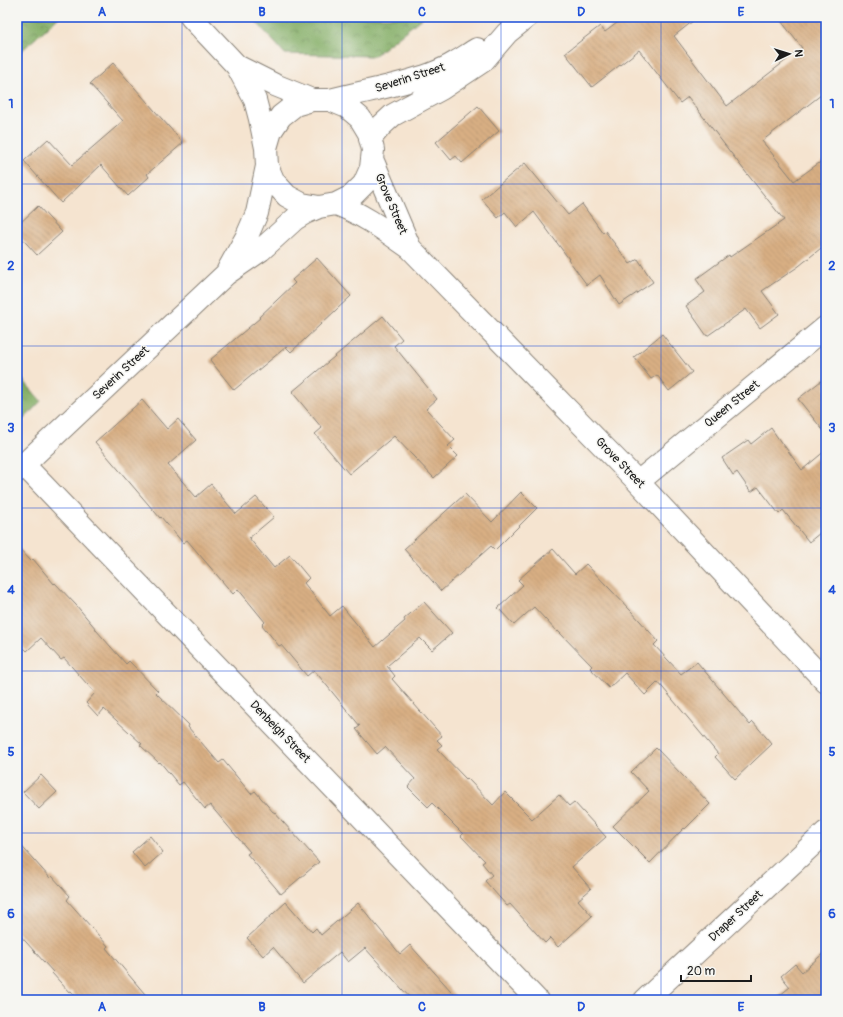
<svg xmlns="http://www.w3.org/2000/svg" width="843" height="1017" viewBox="0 0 843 1017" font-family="Pangolin,sans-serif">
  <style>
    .forest { fill: url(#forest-crowns); stroke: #506440 }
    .building { fill: url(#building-back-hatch) }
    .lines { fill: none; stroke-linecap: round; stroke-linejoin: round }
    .minor-casing { stroke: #888076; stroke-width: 24 }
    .minor { stroke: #fff; stroke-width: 22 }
    .grid { fill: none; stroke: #1d4ed8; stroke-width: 1; stroke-opacity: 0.55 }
    .labels { text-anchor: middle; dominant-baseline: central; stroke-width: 3; stroke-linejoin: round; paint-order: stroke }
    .street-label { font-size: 12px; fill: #1c1c1c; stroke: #f6f6f2 }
    .neatline { fill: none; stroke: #1d4ed8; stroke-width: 1.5 }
    .grid-label { font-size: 13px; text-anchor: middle; font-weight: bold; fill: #1d4ed8 }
  </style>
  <defs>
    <pattern id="forest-crowns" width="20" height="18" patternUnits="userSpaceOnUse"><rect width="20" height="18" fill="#83ad65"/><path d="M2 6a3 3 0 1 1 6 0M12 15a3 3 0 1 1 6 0" fill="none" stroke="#6a8c52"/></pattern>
    <pattern id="building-back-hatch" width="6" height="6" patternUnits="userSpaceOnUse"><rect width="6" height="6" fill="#d8af83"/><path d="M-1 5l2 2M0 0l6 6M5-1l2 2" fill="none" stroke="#b99671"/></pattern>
  </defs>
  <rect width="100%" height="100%" fill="#f6f6f2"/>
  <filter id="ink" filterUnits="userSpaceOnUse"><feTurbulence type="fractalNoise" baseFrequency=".025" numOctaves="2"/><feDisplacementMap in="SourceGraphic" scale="8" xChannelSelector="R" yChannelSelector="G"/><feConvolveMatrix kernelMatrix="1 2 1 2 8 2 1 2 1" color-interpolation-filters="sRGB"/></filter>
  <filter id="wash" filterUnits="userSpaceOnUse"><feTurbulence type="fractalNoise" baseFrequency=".012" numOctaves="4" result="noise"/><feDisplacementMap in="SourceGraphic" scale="16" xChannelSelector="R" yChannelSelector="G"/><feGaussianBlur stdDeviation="0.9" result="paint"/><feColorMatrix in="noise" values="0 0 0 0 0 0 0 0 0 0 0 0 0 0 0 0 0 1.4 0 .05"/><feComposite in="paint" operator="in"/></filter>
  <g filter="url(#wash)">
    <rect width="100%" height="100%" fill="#f5e4d0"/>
    <path class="forest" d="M17 17H59L17 55Z
      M252 17H423L374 56 285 54Z
      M17 373 41 401 17 426Z"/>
    <g id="blocks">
      <path class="building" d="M625 17H698L674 36 727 106 802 48 778 17H826V91L762 141 794 181 826 158V244L799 266 762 291 779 314 760 328 746 309 707 336 686 306 705 292 696 279 729 255 730 257 784 220 744 170 688 97 680 103 639 50 592 87 565 53 600 26 605 32Z
        M113 63 183 143 147 174 149 177 128 196 101 165 61 203 24 161 48 139 72 165 123 121 90 84Z
        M478 106 499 131 462 163 456 156 451 160 436 142Z
        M525 163 568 215 582 204 603 233 605 231 630 264 638 259 653 282 619 305 600 275 587 285 568 259H569L534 212 517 227 505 212 498 218 482 199Z
        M38 206 62 232 37 255 17 233V226Z
        M317 258 351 296 291 352 286 347 234 390 210 360 260 318 259 317 295 283 292 280Z
        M383 316 402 339 394 346 437 399 426 409 455 440 448 446 458 456 434 478 394 436 349 474 315 434 322 428 292 392Z
        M662 334 692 372 669 391 657 375 651 379 634 357Z
        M826 377V434L798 399Z
        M142 400 167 429 178 419 196 440 168 465 196 497 211 484 236 514 256 497 274 517 249 538 274 568 290 555 309 578 304 583 330 616 342 606 375 647 405 621 404 619 424 602 452 633 432 650 420 638 387 666 395 676 392 679 442 736 437 740 442 745 437 749 466 779 467 778 493 805 505 792 532 819 559 795 569 806 574 802 606 837 572 867 591 889 578 900 592 916 558 947 550 938 545 943 510 904 507 906 485 881 492 875 482 863 485 861 461 836 463 834 432 803 428 807 408 787 415 779 385 747 377 754 356 729 360 726 314 670 307 676 281 645 279 646 262 625 265 622 238 589 233 594 187 540 183 543 161 517 160 518 95 442Z
        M771 428 782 444H783L802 470 826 450V528L809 542 783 510 779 514 758 487 751 492 737 472 733 475 722 458 748 440 751 444Z
        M521 492 537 508 495 550 491 546 441 591 404 549 465 494 492 522Z
        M17 546 31 561 33 559 54 584 55 583 76 605 96 629V630L126 664 129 661 158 691 156 693 189 725 188 727 219 763 223 760 251 794 255 791 273 812H274L319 862 281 894 247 854 250 852 210 805 205 809 183 782 179 785 160 762 159 763 140 745 142 744 104 709 98 716 86 703 95 693 64 658 61 660 41 638 27 651 17 641Z
        M553 549 575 574 586 564 631 611 658 641 654 645 681 674 697 662 750 725 753 722 772 744 735 779 715 757 718 754 658 682 645 695 625 673 609 688 590 668 592 666 558 631 557 632 534 607 514 625 498 608 523 585 518 580Z
        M656 748 710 804 685 829 684 828 650 863 613 826 649 791 631 772Z
        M41 775 57 792 39 809 23 792Z
        M150 836 163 852 145 868 132 852Z
        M17 841 50 878 52 876 70 896 67 900 108 946 106 948 150 1000H79L71 991 69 992 52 973 53 972 17 932Z
        M286 902 312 932 316 928 321 935 358 903 400 954 410 945 459 1000H412L365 948 348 962 340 952 303 983 273 947 263 956 247 938Z
        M826 951V1000H774L790 987 781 976 795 964 802 972Z"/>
    </g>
  </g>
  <g filter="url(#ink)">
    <use href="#blocks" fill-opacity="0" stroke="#888076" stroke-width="1"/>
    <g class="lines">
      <defs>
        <path id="minor" d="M191 17 237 66 255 100 260 119 266 148 267 166 274 182 287 196 302 204 319 207 336 204 352 196 364 184 371 168 373 150 369 133 360 118 347 107 330 100H312L295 105 281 116 271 131 266 148
          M237 66 275 85 312 100
          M330 100C364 91 398 86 431 74 439 71 448 67 456 62 463 58 470 53 477 49
          M370 139 381 126 393 115 441 89 483 61 507 33 527 17
          M372 159 410 248
          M336 204C363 214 387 232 410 248L638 482 826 682
          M228 270 247 236 257 213 267 166
          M24 465 537 1000
          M17 471 226 274 261 250 295 219 305 213 319 207
          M638 482 826 327
          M645 1000 826 832"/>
      </defs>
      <use href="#minor" class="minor-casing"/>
      <use href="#minor" class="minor"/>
    </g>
  </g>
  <path class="grid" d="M182 17V1000M342 17V1000M501 17V1000M661 17V1000M17 184H826M17 346H826M17 508H826M17 671H826M17 833H826"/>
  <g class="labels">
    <g class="street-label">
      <text transform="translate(410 78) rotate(-18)">Severin Street</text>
      <text transform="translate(391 204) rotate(67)">Grove Street</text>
      <text transform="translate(121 373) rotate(-43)">Severin Street</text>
      <text transform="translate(732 404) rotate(-39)">Queen Street</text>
      <text transform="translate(620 463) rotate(46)">Grove Street</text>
      <text transform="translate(280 732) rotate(46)">Denbeigh Street</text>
      <text transform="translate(736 916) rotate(-43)">Draper Street</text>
    </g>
  </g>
  <rect width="843" height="1017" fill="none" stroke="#f6f6f2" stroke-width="44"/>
  <g transform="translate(789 54) rotate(86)" stroke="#f6f6f2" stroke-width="3" paint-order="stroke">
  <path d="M0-3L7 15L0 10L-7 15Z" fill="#1c1c1c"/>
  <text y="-6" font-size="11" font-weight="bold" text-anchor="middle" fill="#1c1c1c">N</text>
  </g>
  <path d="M681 975v6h70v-6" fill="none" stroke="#1c1c1c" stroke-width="2"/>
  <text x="687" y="975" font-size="12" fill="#1c1c1c" stroke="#f6f6f2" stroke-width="3" paint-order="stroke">20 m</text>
  <rect x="22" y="22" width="799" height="973" class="neatline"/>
  <g class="grid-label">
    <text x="102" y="16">A</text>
    <text x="262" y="16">B</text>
    <text x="422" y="16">C</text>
    <text x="581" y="16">D</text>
    <text x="741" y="16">E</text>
    <text x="11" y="108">1</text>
    <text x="832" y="108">1</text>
    <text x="11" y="270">2</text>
    <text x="832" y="270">2</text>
    <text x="11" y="432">3</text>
    <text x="832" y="432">3</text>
    <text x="11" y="594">4</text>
    <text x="832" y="594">4</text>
    <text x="11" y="756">5</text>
    <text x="832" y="756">5</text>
    <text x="11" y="918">6</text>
    <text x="832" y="918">6</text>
    <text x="102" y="1011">A</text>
    <text x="262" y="1011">B</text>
    <text x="422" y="1011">C</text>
    <text x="581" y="1011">D</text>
    <text x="741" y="1011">E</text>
  </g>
</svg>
